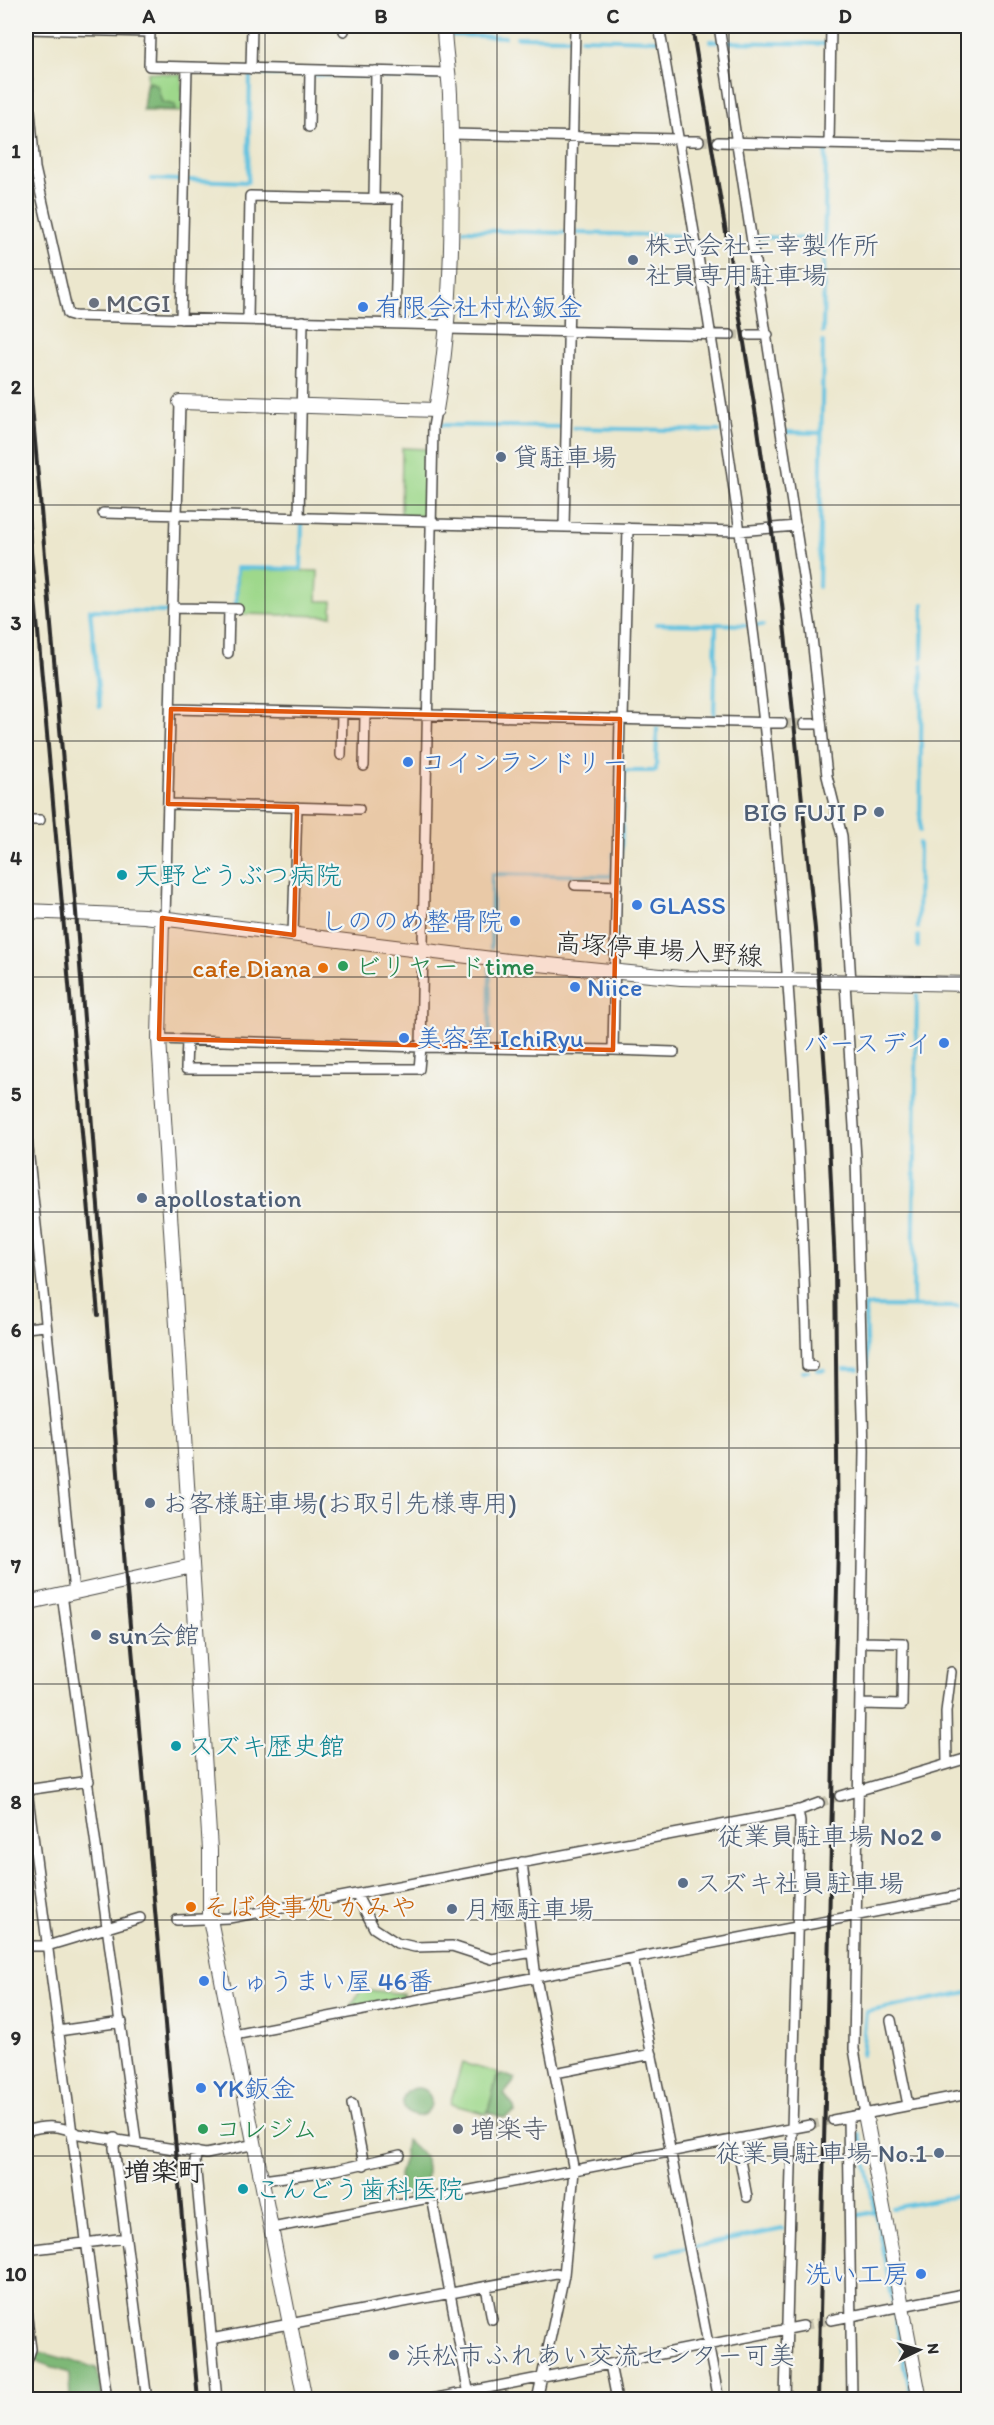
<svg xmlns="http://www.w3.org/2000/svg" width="994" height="2425" viewBox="0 0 994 2425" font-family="Itim,'Klee One',sans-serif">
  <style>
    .green { fill: #9ed88b; stroke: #64825b; stroke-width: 1.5 }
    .forest { fill: #7eb877; stroke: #547251; stroke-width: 1.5 }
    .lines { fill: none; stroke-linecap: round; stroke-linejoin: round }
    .stream { stroke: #62c2e0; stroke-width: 4 }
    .street-tunnel { stroke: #c5c1ad; stroke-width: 9; stroke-dasharray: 9 4.5; stroke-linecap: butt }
    .street-casing { stroke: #484743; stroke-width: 12 }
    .secondary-casing { stroke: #484743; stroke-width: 16 }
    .street { stroke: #fff; stroke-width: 9 }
    .secondary { stroke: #fff; stroke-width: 14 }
    .rail { stroke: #2b2b2b; stroke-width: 4 }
    .marked { fill: #df570e; fill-opacity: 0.2; stroke: #df570e; stroke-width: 4.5; stroke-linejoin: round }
    .grid { fill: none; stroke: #2b2b2b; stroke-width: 1.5; stroke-opacity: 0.55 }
    .service-dot { fill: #5c6f8a; stroke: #f6f6f2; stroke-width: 2 }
    .worship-dot { fill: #6b7280; stroke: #f6f6f2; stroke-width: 2 }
    .shop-dot { fill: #3f7fe0; stroke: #f6f6f2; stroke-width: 2 }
    .culture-dot { fill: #0f9aa8; stroke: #f6f6f2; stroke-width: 2 }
    .leisure-dot { fill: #2e9e5b; stroke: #f6f6f2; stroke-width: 2 }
    .food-dot { fill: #e8710a; stroke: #f6f6f2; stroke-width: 2 }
    .labels { text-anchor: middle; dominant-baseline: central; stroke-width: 4.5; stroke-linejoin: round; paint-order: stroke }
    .service-label { font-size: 26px; fill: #4e5e75; stroke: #f6f6f2; text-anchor: start }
    .worship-label { font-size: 26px; fill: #5b616d; stroke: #f6f6f2; text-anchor: start }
    .shop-label { font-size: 26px; fill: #366cbe; stroke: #f6f6f2; text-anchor: start }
    .culture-label { font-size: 26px; fill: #0d838f; stroke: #f6f6f2; text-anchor: start }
    .street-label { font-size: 26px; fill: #2b2b2b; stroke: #f6f6f2 }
    .leisure-label { font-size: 26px; fill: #27864d; stroke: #f6f6f2; text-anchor: start }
    .food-label { font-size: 26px; fill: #c56008; stroke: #f6f6f2; text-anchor: end }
    .neighbourhood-label { font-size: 27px; font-weight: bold; fill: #2b2b2b; stroke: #f6f6f2 }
    .neatline { fill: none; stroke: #2b2b2b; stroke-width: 2 }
    .grid-label { font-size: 20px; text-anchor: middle; font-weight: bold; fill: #2b2b2b }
  </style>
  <rect width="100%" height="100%" fill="#f6f6f2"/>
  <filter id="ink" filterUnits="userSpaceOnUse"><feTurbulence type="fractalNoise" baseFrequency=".0167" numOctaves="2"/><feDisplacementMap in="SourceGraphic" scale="12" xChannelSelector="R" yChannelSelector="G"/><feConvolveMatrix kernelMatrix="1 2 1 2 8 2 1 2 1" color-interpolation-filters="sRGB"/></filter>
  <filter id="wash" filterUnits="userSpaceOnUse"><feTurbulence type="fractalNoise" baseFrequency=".008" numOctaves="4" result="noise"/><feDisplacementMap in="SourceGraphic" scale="24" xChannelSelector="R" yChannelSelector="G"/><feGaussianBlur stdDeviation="1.35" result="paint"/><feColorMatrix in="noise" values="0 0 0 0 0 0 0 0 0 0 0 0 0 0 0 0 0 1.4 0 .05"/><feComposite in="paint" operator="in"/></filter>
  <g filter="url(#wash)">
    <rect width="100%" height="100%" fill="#ece7cd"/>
    <path class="green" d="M148 72 182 75V112L143 111Z
      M402 448 427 449 425 513 422 516H401Z
      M238 569 318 571 317 601H332V616L237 614Z
      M361 1989 403 1994 402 2000 348 2011Z
      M462 2063 498 2073 487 2114 450 2104Z"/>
    <path class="forest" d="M150 82 157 85 162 102 175 105V110L143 109 146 86Z
      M502 2074 516 2079 504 2094 514 2107 515 2112 504 2118 488 2112 497 2078Z
      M403 2102a14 14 0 1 1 28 0a14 14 0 1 1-28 0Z
      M406 2140C429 2156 430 2165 424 2192L407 2197 402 2193 399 2175 404 2158Z
      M40 2352 97 2368 103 2399H70L69 2373 38 2362 34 2356Z"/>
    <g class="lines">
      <path class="stream" d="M449 35 505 37
        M517 37 569 38
        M581 38 657 40
        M711 41 717 42
        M724 42 827 44
        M263 74 299 75
        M314 75 369 76
        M384 77 436 78
        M151 179 179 180
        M189 180 248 182 250 74
        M464 230 565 233
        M577 233 690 236
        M755 237 824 239
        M823 332 826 150
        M440 425 561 427
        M573 428 719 431
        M786 432 822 433
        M819 587 823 342
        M236 606 237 568 301 569 302 522
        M217 613H223
        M656 624 716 625
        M757 625H763
        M922 658 923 604
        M100 707 90 610 168 612
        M714 716 716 624 746 625
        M920 831 922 665
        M621 853 624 771H656L657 728
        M918 928 919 843
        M918 947V936
        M491 948 492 874 612 876 614 853
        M489 1042 490 968
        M913 1306 917 994
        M965 1307H968
        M867 1368 865 1306 958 1307
        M844 1369H858
        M817 1370H824
        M803 1371H808
        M862 2055 866 2012 968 1992
        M860 2134 893 2302
        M892 2208 968 2194
        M854 2216 875 2212
        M693 2247 783 2229
        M658 2254 686 2248
        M895 2314 912 2400
        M949 2400 968 2396"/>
    </g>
  </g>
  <g filter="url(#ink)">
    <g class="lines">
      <path class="street-tunnel" d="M699 141 718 142
        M730 335H749
        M782 723 804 724
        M819 1803 840 1796
        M810 2125 833 2120
        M803 2326 831 2320"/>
      <defs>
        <path id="street" d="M343 26 344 31
          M659 26C699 257 738 490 764 723 788 938 801 1151 807 1366H813
          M719 26 811 628 827 776 842 836 851 983
          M26 29 150 32 149 66 448 73
          M26 65 35 168 68 314 75 316 447 325
          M251 69 252 26
          M309 127 310 70
          M451 134 678 139
          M679 141H699
          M718 142 968 147
          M829 144 831 26
          M374 199 376 71
          M181 319 187 67
          M248 320 250 196 398 199 395 323
          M446 329 730 335
          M749 335H768
          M103 513 433 521
          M177 515 180 402
          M299 517 303 321
          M433 524 739 531 796 526
          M564 527 575 26
          M173 608 238 609
          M228 653 229 609
          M171 709 782 723
          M623 720 628 528
          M804 724H821
          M341 755 342 713
          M364 766 365 714
          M168 804 359 809
          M26 820H40
          M575 885 617 886
          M165 919 175 514
          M293 935 297 807
          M845 983 856 1158 864 1451 854 2049 865 2114
          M159 1039 421 1047 433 427 436 410
          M187 1040 186 1069H419L421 1047 613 1050 620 719
          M613 1050 674 1052
          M26 1129 74 1592
          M26 1328 45 1326
          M62 1594 136 2141
          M861 1704 902 1705 903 1643 863 1642
          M947 1764 946 1712 951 1672
          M26 1782 107 2400
          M26 1790 89 1781
          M840 1796 968 1758
          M522 1862 536 1978 574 2171 564 2275 537 2400
          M356 1894 374 1928 397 1943 415 1947 452 1946 492 1959 533 1952
          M177 1920 229 1918 800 1810 819 1803
          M26 1946H47L140 1918
          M633 1959 719 2400
          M891 2020 908 2105
          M58 2031 122 2022
          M234 2035 968 1894
          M555 2073 652 2054
          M352 2104 364 2165
          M848 2117 852 2400
          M833 2120 968 2094
          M26 2131C45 2125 60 2125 79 2134L206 2154 256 2144
          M115 2138 114 2148 147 2400
          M736 2139 747 2197
          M197 2152 195 2161 217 2400
          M263 2180 336 2170 400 2155
          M432 2197 470 2400
          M272 2228 810 2125
          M26 2250 126 2238
          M486 2287 492 2319
          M26 2310 31 2349 26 2364
          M831 2320 968 2293
          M211 2339 556 2273 564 2275
          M610 2364 617 2400
          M427 2400 803 2326
          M785 2400 800 1822 798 1810"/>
        <path id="secondary" d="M180 402 436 410C454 307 453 198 450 94 449 71 444 48 444 26
          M26 911 144 916 508 961 681 978 968 984
          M162 918 159 1039 210 1850V1919L305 2400
          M26 1603 192 1566
          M865 2114 920 2400"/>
      </defs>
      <use href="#street" class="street-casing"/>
      <use href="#secondary" class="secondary-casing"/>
      <use href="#street" class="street"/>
      <use href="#secondary" class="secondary"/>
      <path class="rail" d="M692 26 757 422 782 604 815 929 827 1099 835 1266 838 1544 818 2400
        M26 338 76 912 126 1580 198 2400
        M26 495 98 1315"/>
    </g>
  </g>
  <path class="marked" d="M171 709 620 719 613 1050 159 1039 162 918 294 935 297 807 168 804Z"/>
  <path class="grid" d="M265 26V2400M497 26V2400M729 26V2400M26 269H968M26 505H968M26 741H968M26 977H968M26 1212H968M26 1448H968M26 1684H968M26 1920H968M26 2156H968"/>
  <g class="service-dot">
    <circle cx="633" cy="260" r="6"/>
    <circle cx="501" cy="457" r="6"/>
    <circle cx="879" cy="812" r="6"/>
    <circle cx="142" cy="1198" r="6"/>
    <circle cx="150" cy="1503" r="6"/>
    <circle cx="96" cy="1635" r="6"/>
    <circle cx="936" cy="1836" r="6"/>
    <circle cx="683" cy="1883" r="6"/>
    <circle cx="452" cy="1909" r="6"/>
    <circle cx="939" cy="2153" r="6"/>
    <circle cx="394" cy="2355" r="6"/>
  </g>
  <g class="worship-dot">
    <circle cx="94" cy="303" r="6"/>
    <circle cx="458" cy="2129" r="6"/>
  </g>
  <g class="shop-dot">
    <circle cx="363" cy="307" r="6"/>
    <circle cx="408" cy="762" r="6"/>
    <circle cx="637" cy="905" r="6"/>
    <circle cx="515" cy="921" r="6"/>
    <circle cx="575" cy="987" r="6"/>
    <circle cx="404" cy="1038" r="6"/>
    <circle cx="944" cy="1043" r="6"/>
    <circle cx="204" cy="1981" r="6"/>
    <circle cx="201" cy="2088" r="6"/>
    <circle cx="921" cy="2274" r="6"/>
  </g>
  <g class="culture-dot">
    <circle cx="122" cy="875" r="6"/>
    <circle cx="176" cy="1746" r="6"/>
    <circle cx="243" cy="2189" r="6"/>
  </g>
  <g class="leisure-dot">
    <circle cx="343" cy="966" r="6"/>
    <circle cx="203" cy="2129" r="6"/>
  </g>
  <g class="food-dot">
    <circle cx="323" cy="968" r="6"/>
    <circle cx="191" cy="1907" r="6"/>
  </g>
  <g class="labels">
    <g class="service-label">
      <text x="645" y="245">株式会社三幸製作所<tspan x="645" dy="30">社員専用駐車場</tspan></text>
      <text x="513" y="457">貸駐車場</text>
      <text x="867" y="812" text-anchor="end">BIG FUJI P</text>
      <text x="154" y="1198">apollostation</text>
      <text x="162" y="1503">お客様駐車場(お取引先様専用)</text>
      <text x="108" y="1635">sun会館</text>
      <text x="924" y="1836" text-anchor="end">従業員駐車場 No2</text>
      <text x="695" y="1883">スズキ社員駐車場</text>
      <text x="464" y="1909">月極駐車場</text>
      <text x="927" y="2153" text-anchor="end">従業員駐車場 No.1</text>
      <text x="406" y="2355">浜松市ふれあい交流センター可美</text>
    </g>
    <g class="worship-label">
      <text x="106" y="303">MCGI</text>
      <text x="470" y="2129">増楽寺</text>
    </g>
    <g class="shop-label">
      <text x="375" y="307">有限会社村松鈑金</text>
      <text x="420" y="762">コインランドリー</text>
      <text x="649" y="905">GLASS</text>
      <text x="503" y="921" text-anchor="end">しののめ整骨院</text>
      <text x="587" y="987">Niice</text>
      <text x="416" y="1038">美容室 IchiRyu</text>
      <text x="932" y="1043" text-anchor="end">バースデイ</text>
      <text x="216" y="1981">しゅうまい屋 46番</text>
      <text x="213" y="2088">YK鈑金</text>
      <text x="909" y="2274" text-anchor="end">洗い工房</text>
    </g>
    <g class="culture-label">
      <text x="134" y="875">天野どうぶつ病院</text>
      <text x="188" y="1746">スズキ歴史館</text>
      <text x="255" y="2189">こんどう歯科医院</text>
    </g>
    <g class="street-label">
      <text transform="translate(659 949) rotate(4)">高塚停車場入野線</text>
    </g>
    <g class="leisure-label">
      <text x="355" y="966">ビリヤードtime</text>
      <text x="215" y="2129">コレジム</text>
    </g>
    <g class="food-label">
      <text x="311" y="968">cafe Diana</text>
      <text x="203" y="1907" text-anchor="start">そば食事処 かみや</text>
    </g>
    <g class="neighbourhood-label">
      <text x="164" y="2171">増楽町</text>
    </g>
  </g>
  <rect width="994" height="2425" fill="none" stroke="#f6f6f2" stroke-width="66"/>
  <g transform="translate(919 2350) rotate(85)" stroke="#f6f6f2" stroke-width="4.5" paint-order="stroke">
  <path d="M0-4.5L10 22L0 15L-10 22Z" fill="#2b2b2b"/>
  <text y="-9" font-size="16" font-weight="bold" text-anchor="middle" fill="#2b2b2b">N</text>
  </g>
  <rect x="33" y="33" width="928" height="2359" class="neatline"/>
  <g class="grid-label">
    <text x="149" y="23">A</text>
    <text x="381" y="23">B</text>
    <text x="613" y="23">C</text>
    <text x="845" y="23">D</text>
    <text x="16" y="158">1</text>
    <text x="16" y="394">2</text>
    <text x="16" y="630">3</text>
    <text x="16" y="865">4</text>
    <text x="16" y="1101">5</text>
    <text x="16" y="1337">6</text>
    <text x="16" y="1573">7</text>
    <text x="16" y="1809">8</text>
    <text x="16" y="2045">9</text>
    <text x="16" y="2281">10</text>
  </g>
</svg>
